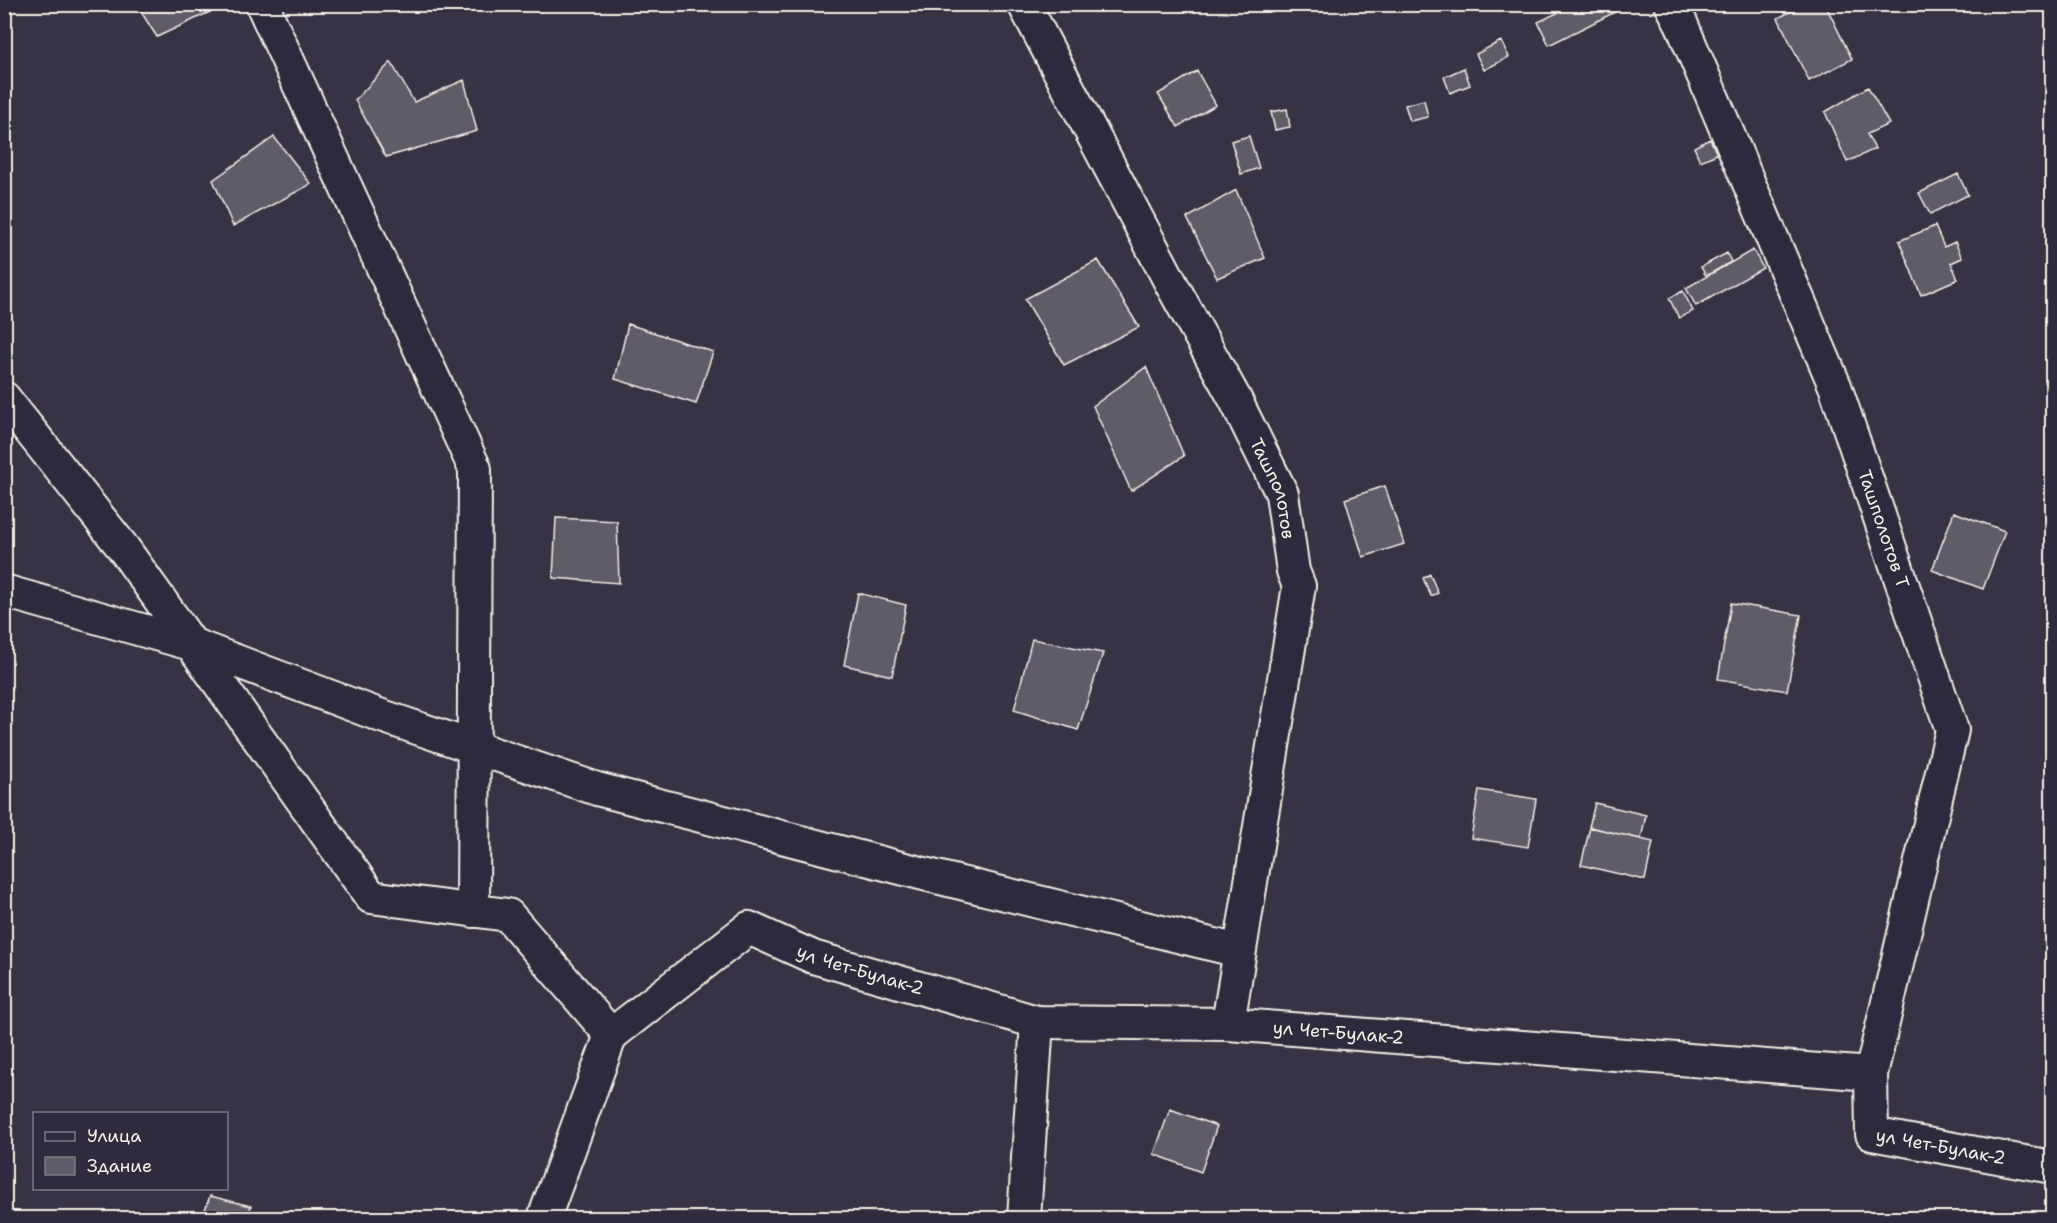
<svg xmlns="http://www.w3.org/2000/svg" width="2057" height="1223" viewBox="0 0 2057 1223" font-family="'Shantell Sans',sans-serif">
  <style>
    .building { fill: #5f5c67; stroke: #f4f1e8; stroke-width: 1.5 }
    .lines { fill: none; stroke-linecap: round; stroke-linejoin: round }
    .minor-casing { stroke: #f4f1e8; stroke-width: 36 }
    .minor { stroke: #2f2a3d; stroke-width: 32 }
    .labels { text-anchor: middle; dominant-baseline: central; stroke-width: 4.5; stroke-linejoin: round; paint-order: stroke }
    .street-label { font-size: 18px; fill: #f4f1e8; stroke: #2f2a3d }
  </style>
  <rect width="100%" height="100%" fill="#373244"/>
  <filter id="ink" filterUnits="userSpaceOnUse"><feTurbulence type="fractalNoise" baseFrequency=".0167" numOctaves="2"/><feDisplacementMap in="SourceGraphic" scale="12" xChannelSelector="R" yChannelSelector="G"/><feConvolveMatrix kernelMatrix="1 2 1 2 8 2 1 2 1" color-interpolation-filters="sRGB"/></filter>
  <g filter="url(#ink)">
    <path class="building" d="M136 4H217L218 8 157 37Z
      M1576 4H1631L1549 45 1538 22Z
      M1805 4H1825L1852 59 1809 81 1778 18Z
      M1501 41 1509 57 1484 70 1476 54Z
      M391 62 414 102 464 80 477 131 386 157 355 100Z
      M1464 68 1470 85 1450 93 1444 77Z
      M1197 71 1216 105 1178 127 1158 94Z
      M1868 87 1889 124 1867 134 1875 149 1847 162 1825 112Z
      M1424 100 1428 117 1410 121 1405 105Z
      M1287 109 1290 127 1275 130 1271 112Z
      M1249 136 1259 168 1241 174 1231 141Z
      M274 137 311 184 233 226 213 180Z
      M1710 139 1717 154 1700 161 1694 147Z
      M1958 174 1968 195 1930 214 1919 193Z
      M1236 190 1265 258 1217 278 1187 218Z
      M1935 226 1944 247 1955 242 1962 258 1951 263 1958 279 1921 295 1899 241Z
      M1753 250 1763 268 1696 306 1686 288Z
      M1727 253 1731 262 1706 276 1701 267Z
      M1098 260 1139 327 1064 365 1025 299Z
      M1683 291 1693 311 1679 318 1669 298Z
      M628 324 713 352 696 404 615 379Z
      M1146 367 1184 456 1131 491 1093 406Z
      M1385 486 1404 544 1363 557 1345 499Z
      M1954 512 2005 531 1983 589 1932 570Z
      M556 518 617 521 619 583 553 578Z
      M1430 574 1438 593 1431 596 1423 578Z
      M858 593 906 605 892 676 844 665Z
      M1731 603 1801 615 1787 691 1718 679Z
      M1032 639 1103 653 1078 730 1014 710Z
      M1479 790 1536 799 1528 847 1471 838Z
      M1595 803 1646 815 1641 839 1589 827Z
      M1590 827 1653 842 1645 880 1581 865Z
      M1170 1109 1217 1126 1201 1172 1154 1154Z
      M210 1196 251 1206 248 1218H202Z"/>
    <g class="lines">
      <defs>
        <g id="minor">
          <path d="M262 4 475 469 473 911"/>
          <path id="s1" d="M1024 4 1173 287 1235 399 1282 494 1293 571 1299 586 1228 1024"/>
          <path id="s2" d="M1671 4 1681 23 1835 386 1952 730 1871 1074"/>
          <path d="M4 398 124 549 371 897 508 915 611 1035 544 1218"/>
          <path d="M4 591 191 644 379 715 597 789 920 873 1239 951"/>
          <path id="s3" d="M611 1035 749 928 813 957 1037 1022 1228 1024 1871 1074 1872 1134 2052 1167"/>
          <path d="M1024 1218 1037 1022"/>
        </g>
      </defs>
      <use href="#minor" class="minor-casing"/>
      <use href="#minor" class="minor"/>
    </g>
  </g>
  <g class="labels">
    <g class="street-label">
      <text stroke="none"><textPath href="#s1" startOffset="546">Ташполотов</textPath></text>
      <text stroke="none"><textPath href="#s2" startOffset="567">Ташполотов Т</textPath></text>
      <text stroke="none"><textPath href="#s3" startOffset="294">ул Чет-Булак-2</textPath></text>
      <text stroke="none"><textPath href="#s3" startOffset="780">ул Чет-Булак-2</textPath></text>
      <text stroke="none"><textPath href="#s3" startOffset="1444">ул Чет-Булак-2</textPath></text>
    </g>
  </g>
  <rect width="2057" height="1223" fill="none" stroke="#2f2a3d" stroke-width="24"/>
  <rect x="12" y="12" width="2033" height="1199" fill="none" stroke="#f4f1e8" stroke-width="2" filter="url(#ink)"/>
  <rect x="33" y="1112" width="195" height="78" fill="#2f2a3d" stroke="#7e7a81" stroke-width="1.5"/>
  <rect x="45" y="1132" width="30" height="9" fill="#2f2a3d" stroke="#7e7a81" stroke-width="1.5"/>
  <text x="87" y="1142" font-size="18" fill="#f4f1e8">Улица</text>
  <rect x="45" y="1157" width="30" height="18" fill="#5f5c67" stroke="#7e7a81" stroke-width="1.5"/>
  <text x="87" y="1172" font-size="18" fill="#f4f1e8">Здание</text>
</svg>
